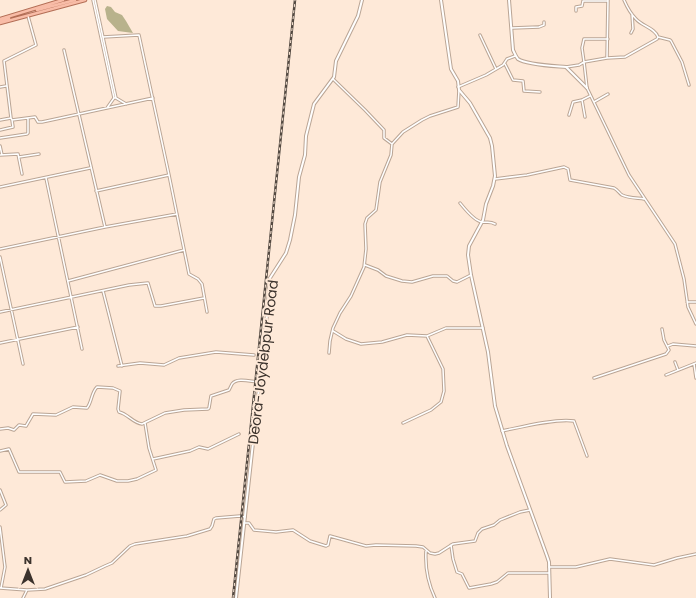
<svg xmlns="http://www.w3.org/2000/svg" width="696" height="598" viewBox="0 0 696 598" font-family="Poppins,sans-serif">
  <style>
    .water { fill: #b8b28c }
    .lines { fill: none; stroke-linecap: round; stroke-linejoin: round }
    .street-casing { stroke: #baa595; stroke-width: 3.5 }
    .secondary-casing { stroke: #baa595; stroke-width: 4 }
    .primary-casing { stroke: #b36e56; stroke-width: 4.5 }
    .street { stroke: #fff; stroke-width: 1.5 }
    .secondary { stroke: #fff; stroke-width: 2 }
    .primary { stroke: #f8bca7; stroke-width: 2.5 }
    .rail-casing { stroke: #534941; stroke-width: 2.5 }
    .rail { stroke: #fee9d8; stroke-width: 1; stroke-dasharray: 3; stroke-linecap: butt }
    .labels { text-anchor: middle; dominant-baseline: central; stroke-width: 4; stroke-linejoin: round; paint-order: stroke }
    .street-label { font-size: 14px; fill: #3b322c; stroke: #fee9d8 }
  </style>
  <rect width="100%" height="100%" fill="#fee9d8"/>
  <path class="water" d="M107 6 111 7 115 12 122 15 126 21 133 33 118 31 107 19 105 9Z"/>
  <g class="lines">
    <defs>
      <path id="street" d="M93 0 114 98
        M95 0 116 98
        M608 0 607 58 584 62 587 88 629 175 675 244 684 279 688 307 696 324
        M576 11V7L582 6 583 1H608
        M512 28 539 27 544 25V22
        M631 33 633 29 632 14
        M480 35 496 69
        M103 37 139 35 169 175
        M658 37 670 40 671 41 682 62 689 85
        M64 50 105 227
        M607 58 625 57 657 39 658 37C655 28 642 26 636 19 631 14 627 7 624 0
        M505 64 513 80 523 81 524 91 540 92
        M566 67 579 65 584 62 582 48 584 39H608
        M333 79 365 110 384 130V138L392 144
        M0 87 6 86
        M458 87 486 75 503 65 507 59 515 56
        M582 100 585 117
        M594 102 608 94
        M107 108 114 98H116L126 104
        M569 115 573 102 582 100 590 96
        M11 118 12 120 35 117 38 122H42L153 98
        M0 120 11 118 4 61 36 45 28 16
        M0 130 13 127 12 120
        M0 138 27 134 28 133V118
        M0 146 2 155
        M0 155 18 154 22 174
        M19 157 39 154
        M46 178 82 349
        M495 179 527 175 564 167 568 169 570 180 614 188C618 190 619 193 622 195 628 198 637 198 644 199
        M0 187 90 168
        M96 191 169 175 189 274 198 279 202 284 207 312
        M460 203C465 209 474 221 482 222 487 223 490 221 495 224
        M0 249 105 227 177 214
        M0 257 23 364
        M365 265 378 270 386 276 402 281 412 282 433 276H447L453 281 457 282 471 275
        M68 281 184 250
        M103 291 122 366
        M687 302H696
        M0 312 129 285 148 283 155 306H161L204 298
        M333 331 346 339 361 344 382 342 407 335 427 336 446 328H483
        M0 343 78 327
        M668 346 673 344 696 346
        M329 353 330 341 333 328 340 313 351 296 364 267 366 249 365 224 367 218 376 210 380 182 391 155 392 144 403 132 422 120 430 116 458 107 459 90
        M675 362 678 370
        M694 364 696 378
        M118 366 140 363 164 365 179 358 216 352 254 355
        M666 375 696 363
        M594 378 666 354 669 350 664 340 662 329
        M403 423 431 410 441 402 444 391 443 369 427 336
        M0 429 8 428 14 430 19 425 26 426 33 414 56 415 73 407 87 408C92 402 91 393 97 387L113 388 120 391 118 409 119 412C128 414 133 423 142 424L165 413 184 410 208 409 209 408 211 396 229 390C230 388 231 386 232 384 237 377 252 382 259 382
        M502 431C521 427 557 418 574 421L587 456
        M0 451 9 449 19 472H60L65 482 86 481 100 475 117 481H128L137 479 156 470 149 448 145 423
        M153 459 190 451 199 447 208 449 239 434
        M0 490 6 505 0 510
        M244 523H249L254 530 276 532 293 530 310 541 326 546 328 545 330 536 366 546 376 545 416 546 423 547 430 553 435 554 439 553 453 544 475 541 478 533 482 529 494 525 500 520 520 512 530 510
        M0 527 5 567 1 588
        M451 545 453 559 457 572 462 574 469 588 491 584 497 582 508 573H549
        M426 551C425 567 428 583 435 598
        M549 567H576L610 559 654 565 677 558 696 554
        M0 588 27 590 45 589 86 575 105 566 112 563 130 546 135 544 187 536 210 529 212 526 214 519 216 518 240 516 245 517
        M23 598 27 590"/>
      <path id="secondary" d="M441 0 451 69 458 81 459 90 470 103 490 138 492 146 495 176 493 186 486 204 483 220 469 246 468 255 471 275 488 352 495 406 507 446 547 556 549 562 550 598
        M509 0 513 50C515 54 516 57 518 59 527 65 555 66 566 67L587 88
        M236 598 267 315 270 278 286 253 290 240 295 215 299 177 305 155 306 136 314 104 334 77 336 61 358 16 362 0"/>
      <path id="primary" d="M37 10 75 0
        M0 19 63 0
        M0 21 9 18
        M0 23 85 0"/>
    </defs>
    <use href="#street" class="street-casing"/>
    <use href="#secondary" class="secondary-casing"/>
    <use href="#primary" class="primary-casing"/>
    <use href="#street" class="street"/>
    <use href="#secondary" class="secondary"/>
    <use href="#primary" class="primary"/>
    <defs>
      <path id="rail" d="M233 598 295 0"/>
    </defs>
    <use href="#rail" class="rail-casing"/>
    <use href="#rail" class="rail"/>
  </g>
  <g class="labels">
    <g class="street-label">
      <text transform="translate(263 362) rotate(-83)">Deora-Joydebpur Road</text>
    </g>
  </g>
  <g transform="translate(28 570)" stroke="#fee9d8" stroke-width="3" paint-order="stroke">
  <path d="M0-3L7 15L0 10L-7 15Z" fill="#3b322c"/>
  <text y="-6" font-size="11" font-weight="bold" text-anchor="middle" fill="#3b322c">N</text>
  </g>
</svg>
